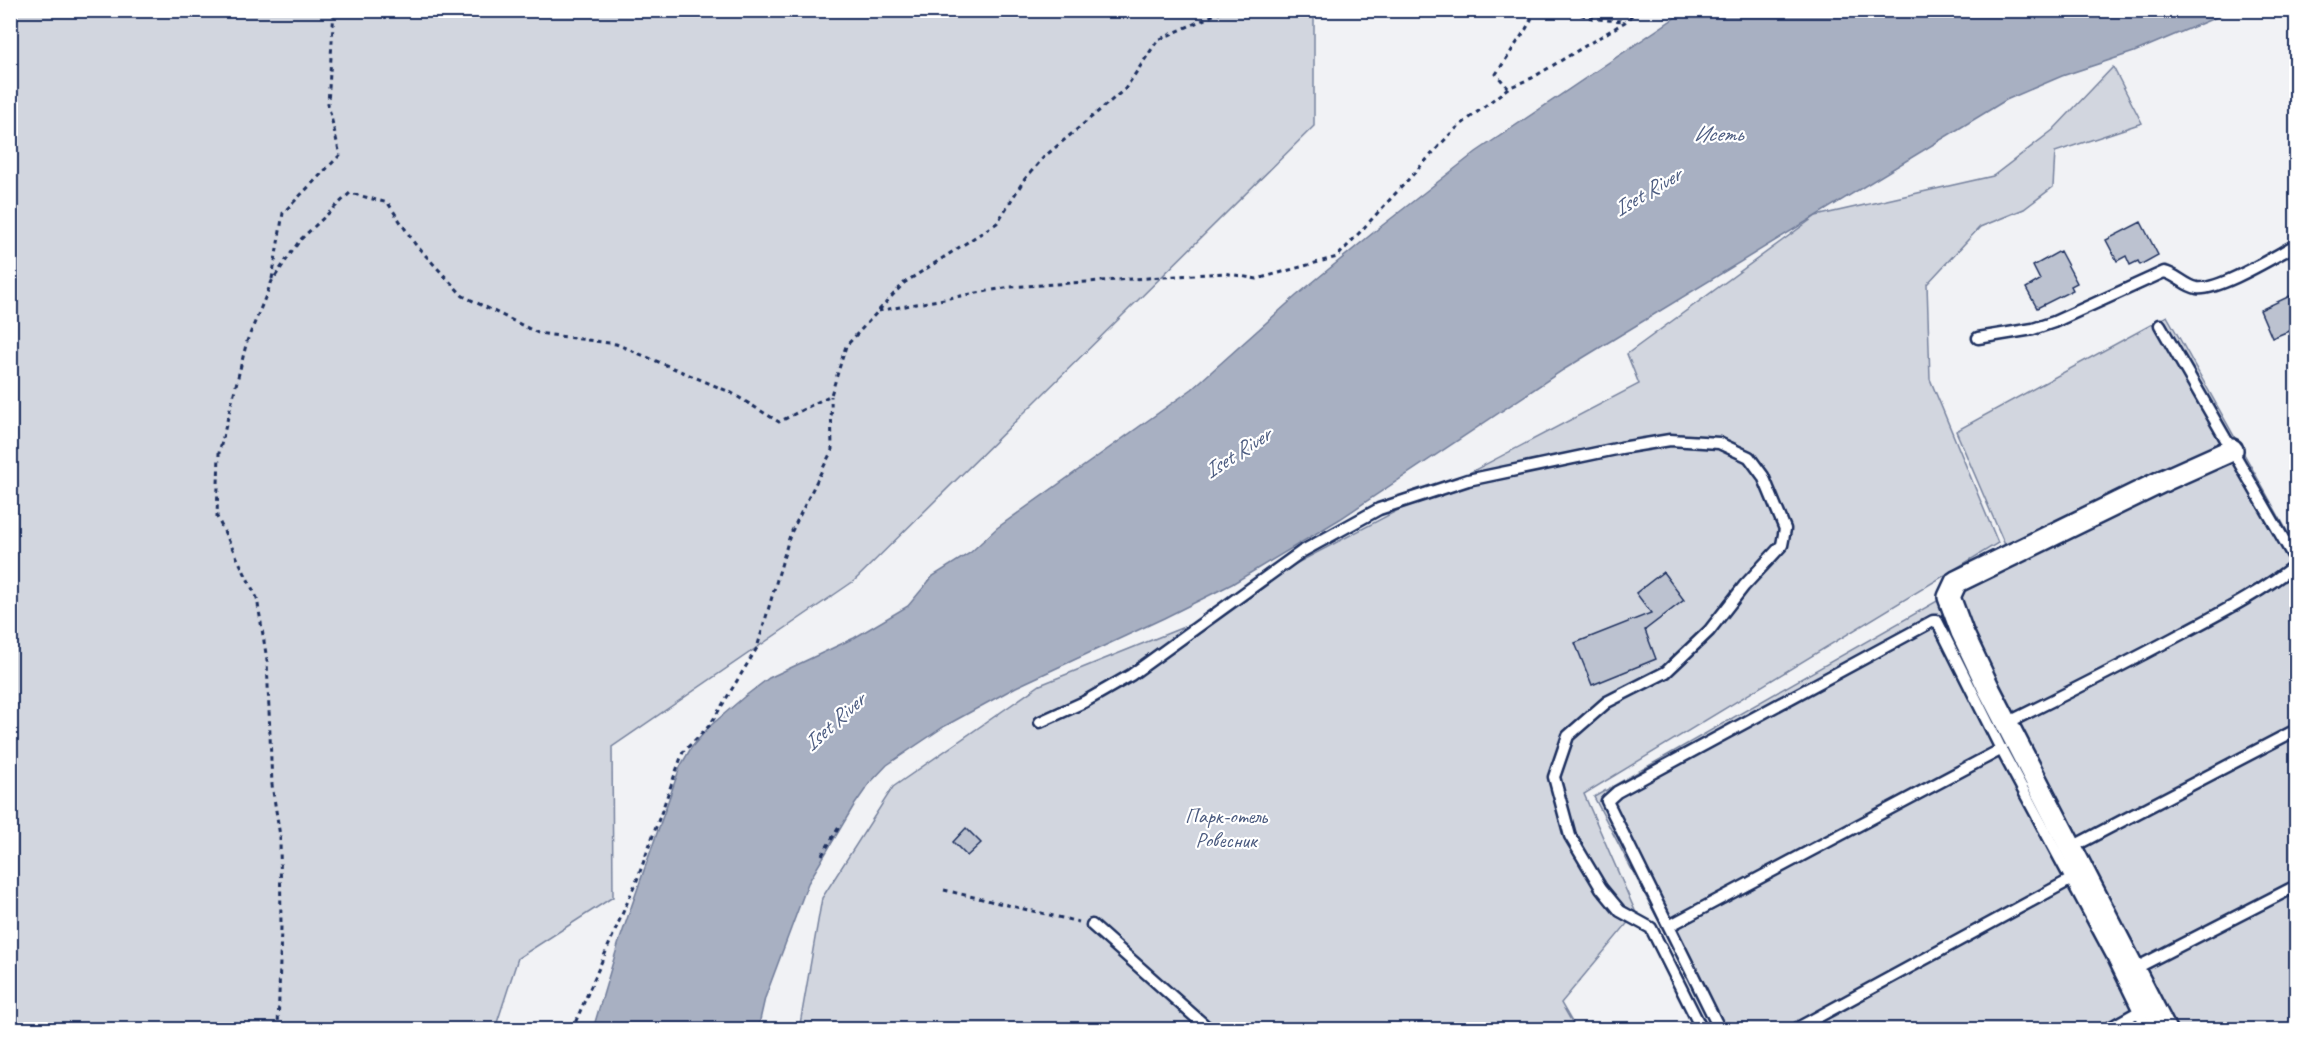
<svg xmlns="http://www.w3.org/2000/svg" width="2307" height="1040" viewBox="0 0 2307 1040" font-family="Caveat,sans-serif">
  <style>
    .green { fill: #d2d6df; stroke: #76829e; stroke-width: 1.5 }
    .water { fill: #a8b0c2; stroke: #707c9a; stroke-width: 1.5 }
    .building { fill: #bcc2d0; stroke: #1b2f5e; stroke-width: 1.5 }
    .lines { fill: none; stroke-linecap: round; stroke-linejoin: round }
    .service-casing { stroke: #1b2f5e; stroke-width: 15 }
    .minor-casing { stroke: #1b2f5e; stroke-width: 26 }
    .path { stroke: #1b2f5e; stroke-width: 3; stroke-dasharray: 4.5 4.5; stroke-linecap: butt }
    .service { stroke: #fff; stroke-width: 10 }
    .minor { stroke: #fff; stroke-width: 21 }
    .labels { text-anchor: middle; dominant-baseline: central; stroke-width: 4.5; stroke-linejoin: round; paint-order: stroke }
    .park-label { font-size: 21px; fill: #49597e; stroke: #fff }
    .water-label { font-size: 22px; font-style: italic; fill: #4c5c81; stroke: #fff }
  </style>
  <rect width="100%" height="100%" fill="#f1f2f5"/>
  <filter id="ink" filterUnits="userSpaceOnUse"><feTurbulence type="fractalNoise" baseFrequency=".0167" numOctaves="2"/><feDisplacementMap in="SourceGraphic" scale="12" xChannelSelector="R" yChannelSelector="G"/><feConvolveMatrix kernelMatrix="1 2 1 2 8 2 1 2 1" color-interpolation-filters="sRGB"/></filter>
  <g filter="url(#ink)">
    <path class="green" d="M10 11H1314V126L854 581 612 747 613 897 518 958 495 1029H11Z
      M2113 67 2142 123 2055 152 2053 187 2024 209 1980 227 1927 284 1930 379 1998 543 1584 794 1636 913 1561 1003 1576 1029 799 1030 822 898 893 787 1040 685 1231 608 1257 584 1639 384 1627 354 1816 216 1993 176 2053 130Z
      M2167 316 2296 547V1029H1715L1594 797 2011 559 1956 431Z"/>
    <path class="water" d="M1685 11H2231L2134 52 2062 76 2006 100 1563 370 1340 519 1232 584 1164 618 1016 687 945 726 887 765 869 784 853 807 808 883 765 998 758 1029H593L618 945 680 767 691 748 709 727 744 697 769 678 854 638 908 606 933 576 970 553 997 528 1192 389 1296 296 1379 228 1476 152Z"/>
    <path class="building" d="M2141 222 2158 255 2140 265 2138 261 2130 265 2126 256 2117 261 2106 240Z
      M2060 251 2077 283 2071 286 2073 290 2037 308 2026 288 2040 280 2033 266Z
      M2292 295 2296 305V328L2272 338 2260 310Z
      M1663 572 1684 600 1645 630 1656 659 1592 685 1575 643 1651 613 1636 593Z
      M966 828 981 843 967 856 953 842Z"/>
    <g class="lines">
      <defs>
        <path id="service" d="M2160 325 2296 561
          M1978 338 2033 329 2054 322 2164 272C2176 274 2185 286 2197 288 2219 291 2275 256 2296 245
          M1040 722 1084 702 1131 675 1301 552 1379 509 1468 480 1621 448 1670 440 1719 443 1749 457 1763 476 1785 529 1782 545 1744 586 1709 631 1666 672 1607 702 1568 736 1554 777 1570 836 1601 888 1620 911 1651 928 1702 1030
          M2007 723C2066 694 2125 664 2183 633 2222 612 2262 592 2296 564
          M2072 847 2296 730
          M1092 925 1210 1030
          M1669 926 2002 749
          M2134 969 2296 886
          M1720 1030 1607 801 1617 792 1933 621H1937L1999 745 2112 956 2148 1030
          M1794 1030 2070 880
          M2106 1030 2138 1012"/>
        <path id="minor" d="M2165 1030 1990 691 1962 632 1949 597 1956 582 2165 480 2232 450"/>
      </defs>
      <use href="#service" class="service-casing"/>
      <use href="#minor" class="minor-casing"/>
      <path class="path" d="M1536 10 1526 29 1496 74 1508 88 1532 78 1625 22 1637 10
        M1573 10C1587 20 1607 20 1623 21
        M272 279 283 213 340 155 328 104 334 10
        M878 311 1010 287 1224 273 1257 279 1337 257 1453 131 1508 88
        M822 855 839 827
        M944 890 1079 922
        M278 1030 281 927 280 836 272 785 267 660 257 598 217 517 219 453 247 341 272 281 300 240 350 193 388 203 415 244 463 296 538 333 616 344 730 392 779 422 831 395 846 346 904 283 997 223 1024 180 1044 157 1125 89 1158 40 1225 10
        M572 1030 637 880 683 752 710 725 757 648 790 535 832 450 831 396"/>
      <use href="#service" class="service"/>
      <use href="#minor" class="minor"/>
    </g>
  </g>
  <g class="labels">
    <g class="park-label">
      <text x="1226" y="816">Парк-отель<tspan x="1226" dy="24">Ровесник</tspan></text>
    </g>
    <g class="water-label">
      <text x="1718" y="134">Исеть</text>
      <text transform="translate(1647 192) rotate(-31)">Iset River</text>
      <text transform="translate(1237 453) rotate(-33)">Iset River</text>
      <text transform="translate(834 722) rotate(-42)">Iset River</text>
    </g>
  </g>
  <rect width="2307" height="1040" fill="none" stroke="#fff" stroke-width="36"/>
  <rect x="18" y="18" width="2271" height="1004" fill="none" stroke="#1b2f5e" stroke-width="2" filter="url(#ink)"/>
</svg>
